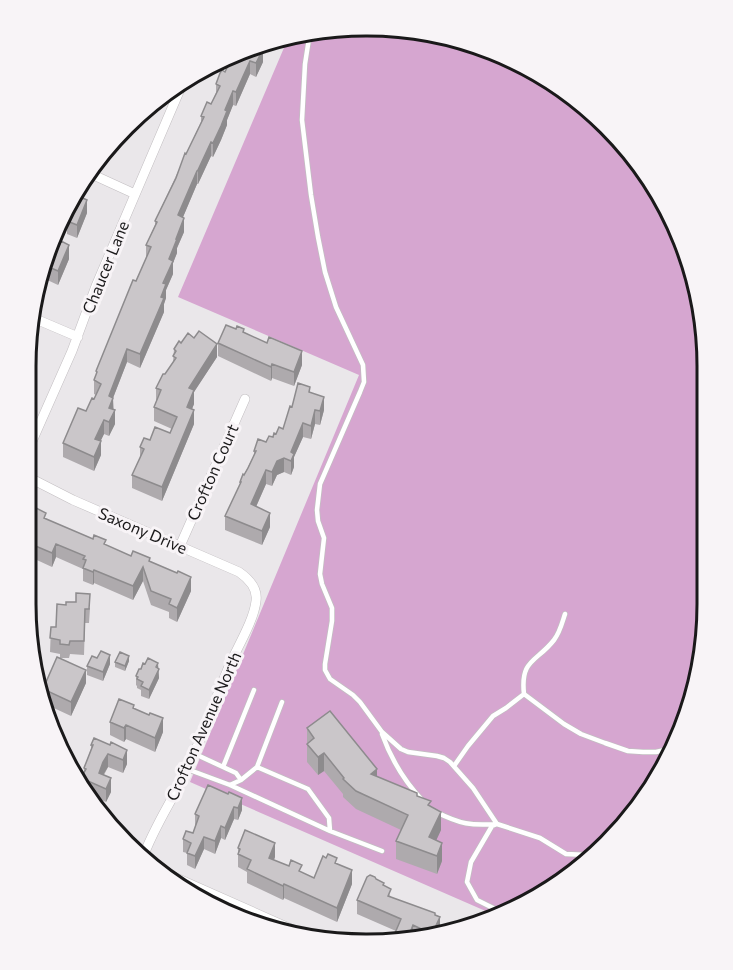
<svg xmlns="http://www.w3.org/2000/svg" width="733" height="970" viewBox="0 0 733 970" font-family="Commissioner,sans-serif">
  <style>
    .green { fill: #d6a6d0 }
    .lines { fill: none; stroke-linecap: round; stroke-linejoin: round }
    .lane-casing { stroke: #c2bec1; stroke-width: 6 }
    .street-casing { stroke: #c2bec1; stroke-width: 10 }
    .lane { stroke: #fff; stroke-width: 4.5 }
    .street { stroke: #fff; stroke-width: 9 }
    .wall { fill: #aeaaad }
    .shaded-wall { fill: #8d8b8d }
    .building { fill: #cac6c9; stroke: #8d8b8d; stroke-width: 1.5 }
    .labels { text-anchor: middle; dominant-baseline: central; stroke-width: 6; stroke-linejoin: round; paint-order: stroke }
    .street-label { font-size: 16px; fill: #1a191a; stroke: #f8f4f7 }
    .rim { fill: none; stroke: #1a191a; stroke-width: 3 }
  </style>
  <rect width="100%" height="100%" fill="#eae7ea"/>
  <path class="green" d="M300 32H433L556 83 650 177 682 236 705 322V648L682 734 650 793 556 887 497 916 190 782 359 375 178 297 289 36Z"/>
  <g class="lines">
    <defs>
      <path id="lane" d="M310 32 305 64 302 120 311 195 318 237 325 272 336 307 363 365 364 382 360 392 320 484 317 510 318 521 324 538 320 574 322 584 332 608V621L325 664V670L330 679 353 695 360 702 382 732 401 749 408 752 437 756 444 758 450 762 473 788 497 824 540 838 566 854 588 855
        M524 694C520 659 537 662 554 640 560 632 562 623 565 614
        M382 734C391 759 405 782 423 801
        M195 754 236 773 241 780
        M454 766 468 746 493 716 506 708 524 694 564 724 581 734 605 743 628 751 643 752H656L674 748
        M223 767 254 690
        M257 767 308 789 329 818 330 831
        M187 769 230 785 330 831 382 851
        M230 785 241 780 257 767 282 702
        M436 812C460 824 471 826 497 824L492 826 471 862 467 882 477 900 503 913"/>
      <path id="street" d="M89 173 135 194
        M31 317 78 337
        M26 455 72 351 96 286 184 80
        M26 476 73 500 239 572C249 579 258 588 256 601 254 620 238 646 230 664 215 699 203 735 187 770 172 801 153 828 142 860
        M180 546 245 399
        M154 868 314 939"/>
    </defs>
    <use href="#lane" class="lane-casing"/>
    <use href="#street" class="street-casing"/>
    <use href="#lane" class="lane"/>
    <use href="#street" class="street"/>
  </g>
  <path class="wall" d="M262 48 263 62 256 77 250 74 236 106 233 105 227 120V125L221 140 213 157 211 156 198 184H197L183 217 184 232 177 248V253L173 263V274L166 290V298L164 304V312L140 368 127 362 113 398 115 424 109 436 104 434 100 441 101 455 94 471 63 457V443L94 399 96 395 94 394V380L96 376V371L146 258V245L155 225V221L201 122V116L211 104 216 93V84L225 72Z
    M123 133 117 149 110 146Z
    M78 196 87 213 77 238 67 234V222L65 221Z
    M54 244 69 259 58 285 43 278 42 279 39 278 36 283 37 278Z
    M244 332 302 365 294 386 272 378 271 381 218 356V343Z
    M181 343 217 357 194 392V404L192 409 194 424 162 501 132 488V475L140 458V447L150 440 170 433 172 429 154 421V407L156 402V388L173 362 174 349Z
    M310 392 324 410 320 425 315 424 311 439 303 437 294 457V467L291 475 284 472 277 475 272 486 266 484 256 507 270 527 262 545 225 530V516L240 485V482L254 455V451L266 442 283 429 292 407Z
    M26 503 46 519 131 556 150 561 191 591 177 622 169 618V612L151 605 143 581 133 600 94 583 93 585 83 581V569L56 557 52 567 26 555Z
    M66 605 90 608 89 623H85L84 655 70 654 69 658H60L86 683 71 716 43 703V689L60 658V654L50 652 51 627H56Z
    M129 661 125 671 115 667V662Z
    M110 664 103 681 87 675V666Z
    M158 668 159 678 149 699 141 696V690L137 688V686L136 685V676L141 669Z
    M134 709 163 732 155 752 126 739 124 742 110 735V722Z
    M307 728 377 777 417 796 431 806 441 830 436 840 442 861 437 874 396 859V841L401 830 356 809 343 797V794L324 771 318 775 307 762Z
    M91 745H110L127 764 123 773 108 767 104 775 111 792 106 802 88 794 81 786V778L84 773V768L91 749Z
    M208 785 242 810 238 820 234 819 225 840 221 838 215 854 204 849 195 869 187 865V853L183 852V839L193 833 195 827V814Z
    M238 848 275 857 274 860 314 878 337 864 352 884 337 922 284 898 283 900 247 883V872L238 867Z
    M376 879 384 886 391 897 435 915 440 931 438 934 395 942V933L396 931 357 914V900Z"/>
  <path class="shaded-wall" d="M263 49V62L256 77V63Z
    M250 61V74L236 106V92Z
    M233 91V105L227 120V125L221 140 213 157V143L225 110Z
    M123 133 117 149V139Z
    M211 142V156L198 184V170Z
    M197 171V184L178 229V215Z
    M87 200V213L77 238V225Z
    M184 218V232L177 248V253L173 263V274L166 290V298L164 304V312L140 368V354L161 297 169 259 176 239Z
    M69 245V259L58 285V271Z
    M31 343V356L26 368V354Z
    M217 344V357L194 392V404L187 421 189 388Z
    M127 349V362L113 398V411L109 421V396Z
    M302 351V365L294 386V372Z
    M272 364V378L271 381V367Z
    M324 397V410L320 425V411Z
    M115 410V424L109 436V422Z
    M194 410V424L162 501V487Z
    M315 410V424L311 439V426Z
    M104 420V434L95 453V439Z
    M303 423V437L294 457V467L291 475V452Z
    M101 441V455L94 471V457Z
    M284 458V472L277 475 272 486V472L277 461Z
    M266 470V484L251 518V504Z
    M270 513V527L262 545V531Z
    M56 544V557L52 567V553Z
    M143 567V581L133 600V586Z
    M94 570V583L93 585V572Z
    M191 577V591L177 622V608Z
    M110 655V664L103 681V672Z
    M129 656V661L125 671V666Z
    M158 663 159 678 149 699V690Z
    M86 670V683L71 716V702Z
    M163 718V732L155 752V738Z
    M126 725V739L124 742V728Z
    M127 750V764L123 773V760Z
    M324 753V771L318 775V757Z
    M108 754V767L103 775 99 786V773L103 762Z
    M377 769V787L371 774Z
    M111 778V792L106 802V789Z
    M242 798V810L238 820V808Z
    M234 807V819L225 840V828Z
    M441 812V830L430 854 429 837Z
    M221 826V838L215 854V841Z
    M204 837V849L195 869V856Z
    M275 843V857L269 871V858Z
    M442 843V861L437 874V856Z
    M352 870V884L337 922V908Z
    M284 884V898L283 900V886Z
    M440 917V931L438 934 432 935Z
    M413 925V939L408 940V938Z"/>
  <path class="building" d="M262 48 263 49 256 63 250 61 236 92 233 91 225 110 227 111 221 126 213 143 211 142 198 170 197 171 178 215 184 218 176 239H177L169 259 173 261 163 283 166 284 161 297 164 298 140 354 127 349 109 396 113 398 109 408 115 410 109 422 104 420 95 439 101 441 94 457 63 443 78 408 86 411 92 398 94 399 101 384 94 380 97 372 96 371 133 280 136 281 151 247 146 245 157 222 155 221 176 178 185 153 186 154 204 117 201 116 207 102 211 104 220 86 216 84 220 73 222 70 225 72 230 61Z
    M78 196 87 200 77 225 67 221 72 211H70Z
    M61 241 69 245 58 271 44 265 54 244 59 246Z
    M226 325 236 329 237 326 244 329 243 332 267 343 269 337 302 351 294 372 272 364 271 367 218 343Z
    M199 331 217 344 189 388 194 390 187 407 194 410 162 487 132 475 144 449 140 447 144 438 150 440 155 427 170 433 177 417 154 407 161 390 156 388 163 374H165L176 358 173 356 176 351 174 349 179 341 181 343 188 333 194 338Z
    M27 341 31 343 26 354V345Z
    M298 383 310 387 309 392 324 397 320 411 315 410 311 426 303 423 291 452 294 454 291 461 284 458 277 461 272 472 266 470 251 504 270 513 262 531 225 516 241 482H240L243 474 244 475 248 468 256 451H254L258 439 266 442 269 436 273 437 274 433 276 434 279 427 283 429 290 406 292 407Z
    M26 503 46 513 44 518 93 539 94 535 106 540 104 544 131 556 133 551 150 558 149 561 177 573 178 571 191 577 177 608 169 604 171 599 151 591 143 567 133 586 94 570 93 572 83 568 86 560 83 559 85 556 56 544 52 553 26 542Z
    M76 593 90 594 89 609H85L84 641H70L69 645 60 644V640L50 638 51 627H56L57 604 66 605V602H76Z
    M101 651 110 655 103 672 87 666 92 656 97 658Z
    M120 652 129 656 125 666 115 662Z
    M57 657 86 670 71 702 43 689Z
    M148 658 158 663 156 667 159 669 149 690 141 686 143 682 137 679 138 677 136 676 139 669H141L143 663 145 664Z
    M119 699 134 705 133 708 149 715 150 713 163 718 155 738 126 725 124 728 110 722Z
    M330 711 377 769 371 774 417 793V796L431 801 428 805 441 812 429 837 442 843 437 856 396 841 408 815 356 791 343 779 344 778 324 753 318 757 307 744 314 738 307 728Z
    M94 738 110 745 111 742 127 750 123 760 108 754 103 762 99 773 111 778 106 789 81 778 86 769 84 768 93 745H91Z
    M208 785 228 794 229 792 242 798 238 808 234 807 225 828 221 826 215 841 204 837 195 856 187 853 191 843 183 839 186 831 193 833 199 816 195 814Z
    M245 830 275 843 269 858 289 866 291 860 302 865 299 871 314 878 323 856 326 858 328 854 337 858 335 863 352 870 337 908 284 884 283 886 247 869 251 860 238 854 240 849 238 848Z
    M370 875 375 877 376 879 384 883 383 885 391 889 388 896 435 913V915L440 917 432 934 413 925 408 938 395 933 401 919 357 900 367 877Z"/>
  <g class="labels">
    <g class="street-label">
      <text transform="translate(105 267) rotate(-68)">Chaucer Lane</text>
      <text transform="translate(212 472) rotate(-66)">Crofton Court</text>
      <text transform="translate(143 530) rotate(23)">Saxony Drive</text>
      <text transform="translate(203 726) rotate(-66)">Crofton Avenue North</text>
    </g>
  </g>
  <path d="M0 0H733V970H0ZM366 36H367A330 330 0 0 1 697 366V604A330 330 0 0 1 367 934H366A330 330 0 0 1 36 604V366A330 330 0 0 1 366 36Z" fill="#f8f4f7" fill-rule="evenodd"/>
  <path class="rim" d="M366 36H367A330 330 0 0 1 697 366V604A330 330 0 0 1 367 934H366A330 330 0 0 1 36 604V366A330 330 0 0 1 366 36Z"/>
</svg>
